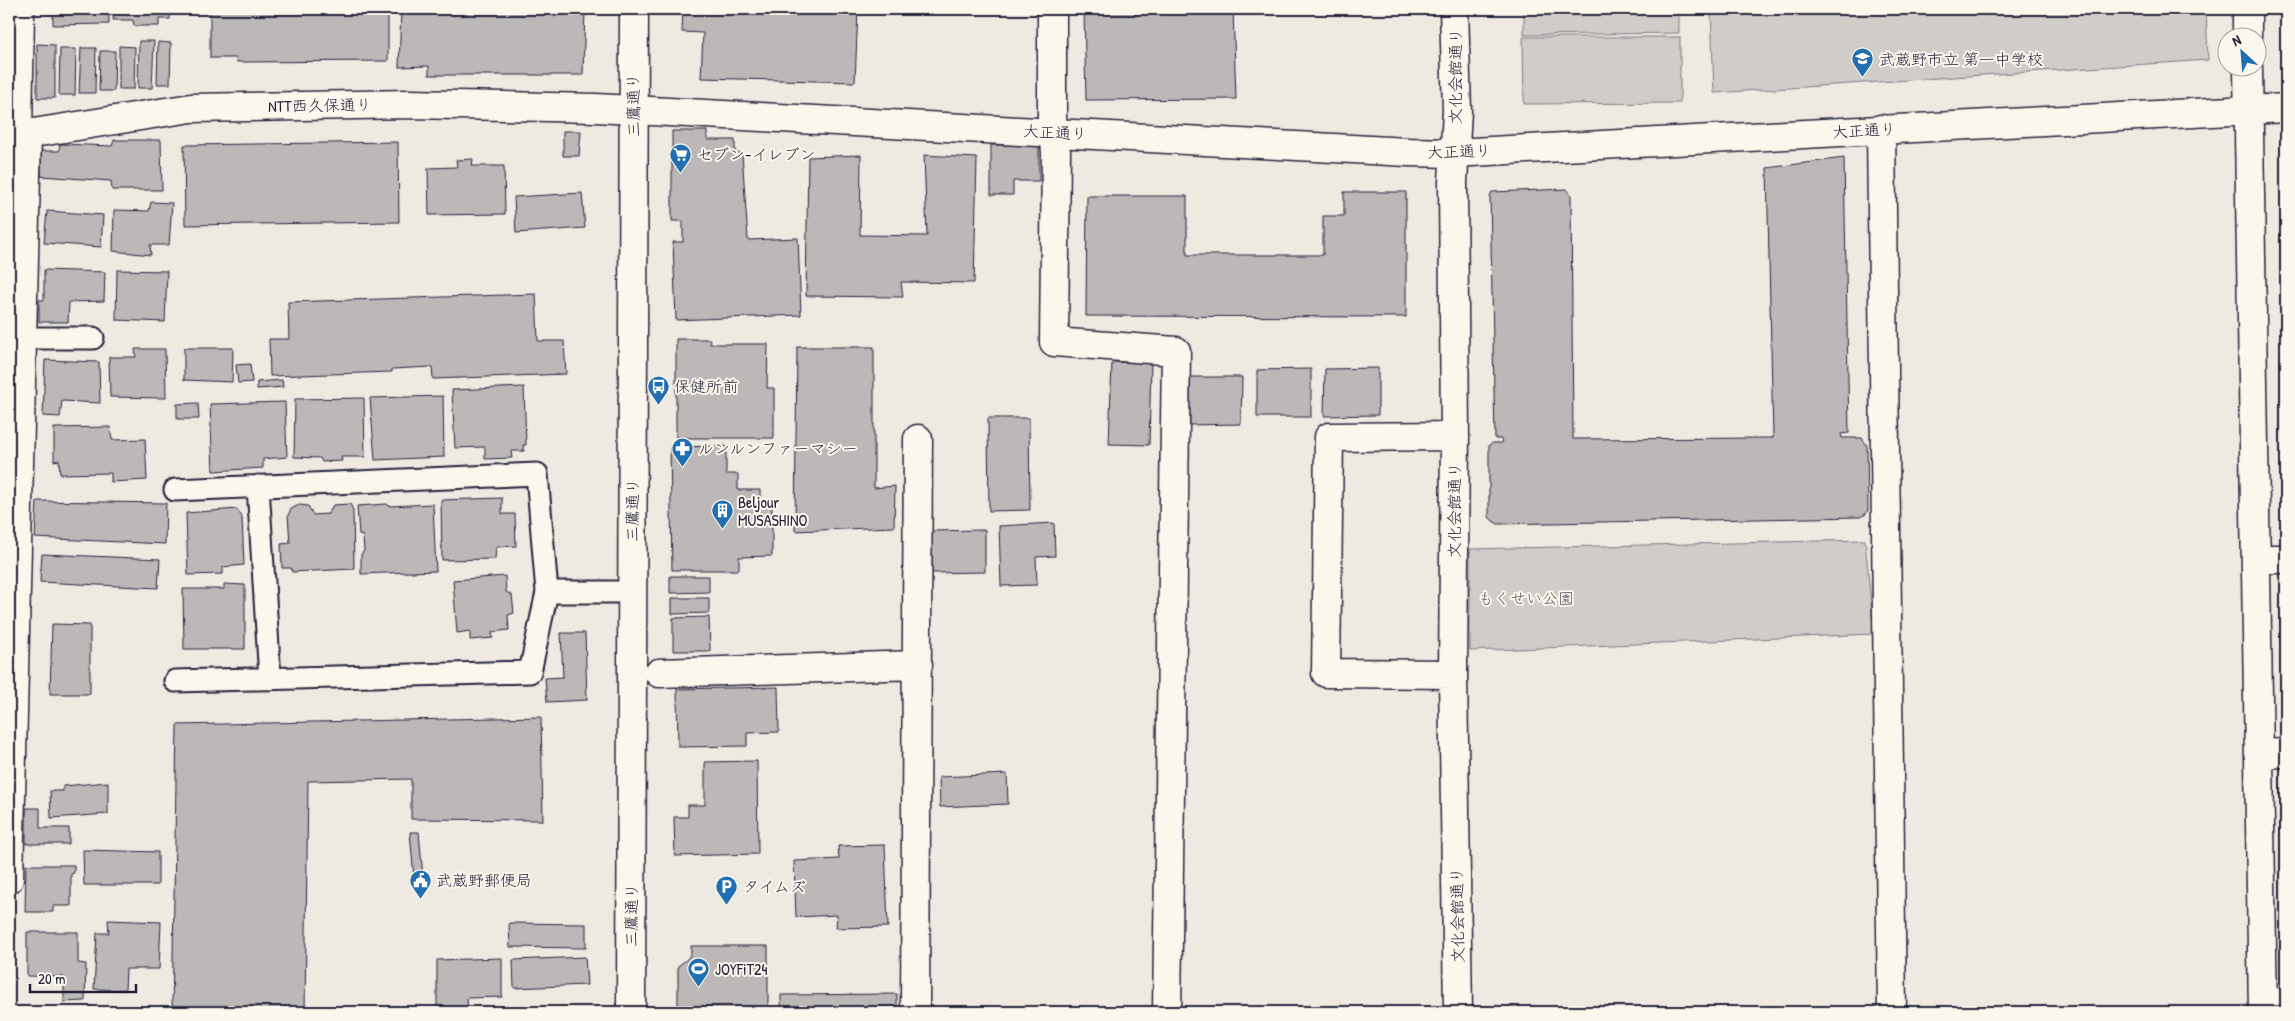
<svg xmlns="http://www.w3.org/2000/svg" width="2295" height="1021" viewBox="0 0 2295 1021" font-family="'Patrick Hand','Klee One',sans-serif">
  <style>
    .green { fill: #d0cdc9; stroke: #797882 }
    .building { fill: #bcb8b8; stroke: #22223b }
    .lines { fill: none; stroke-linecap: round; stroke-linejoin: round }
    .lane-casing { stroke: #22223b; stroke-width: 25 }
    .street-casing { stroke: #22223b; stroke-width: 31 }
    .secondary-casing { stroke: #22223b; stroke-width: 31 }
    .lane { stroke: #fbf7ec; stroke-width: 21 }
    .street { stroke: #fbf7ec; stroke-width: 28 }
    .secondary { stroke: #fbf7ec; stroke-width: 28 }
    .labels { text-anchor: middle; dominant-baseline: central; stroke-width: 4; stroke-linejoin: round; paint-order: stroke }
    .poi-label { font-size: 16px; fill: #22223b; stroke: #fbf7ec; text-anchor: start }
    .street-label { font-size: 16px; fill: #22223b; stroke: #fbf7ec }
    .park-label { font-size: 16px; fill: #565566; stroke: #fbf7ec }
  </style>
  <rect width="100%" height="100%" fill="#eeeae2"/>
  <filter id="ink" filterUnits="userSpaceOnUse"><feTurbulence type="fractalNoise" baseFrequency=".02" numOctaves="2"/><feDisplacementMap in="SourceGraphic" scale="10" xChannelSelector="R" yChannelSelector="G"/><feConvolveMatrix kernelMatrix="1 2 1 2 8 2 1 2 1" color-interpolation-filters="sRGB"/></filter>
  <g filter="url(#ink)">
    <path class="green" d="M1524 9H1679V33L1524 35Z
      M1711 9H2206L2208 60 1714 93Z
      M1523 37H1680V103L1524 104Z
      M1865 540 1874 634 1470 651V549Z"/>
    <path class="building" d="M53 9H109V24L53 25Z
      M114 9H170V19H159V26H134L133 20H113Z
      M210 9H388V61L237 62 236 58H210Z
      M401 9H585L583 75H429V66L399 67Z
      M683 9H858L855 82 701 78 703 33 682 32Z
      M1084 9H1233L1236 99 1086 100Z
      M139 41H154L152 88H138Z
      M158 42 171 43 170 84H157Z
      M37 44 55 45V98H37Z
      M119 46 135 47 134 89H119Z
      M81 48H96L95 93H79Z
      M60 49H76L75 95H59Z
      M100 51H115L114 91H99Z
      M563 131H581L579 156H563Z
      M672 131H707V140H735V153H742L748 240 798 238 801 315 676 320 673 242H683V221H672Z
      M114 140H161L162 190H112L111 181 41 176V151H59L60 144 112 146Z
      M398 142 399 222 185 225 184 145Z
      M991 145H1039V181H1013V195H991Z
      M861 155 860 235 927 236 924 155 977 158 974 283 901 282 903 297 806 296 808 157Z
      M1844 158 1849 433 1841 434 1842 438H1862L1867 446 1868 510 1866 514 1860 517 1498 524 1493 521 1489 517V445L1493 443H1502L1501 439H1495L1490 196 1492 192 1567 189 1571 195 1573 439 1773 438 1767 168Z
      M473 159 472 166H504L505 214 429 215 428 168 457 167 456 160Z
      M9 166H12L11 219H9Z
      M1344 192H1406V317L1086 316 1087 196H1187V255H1323V216H1344Z
      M582 193 585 228 516 233 514 197Z
      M151 202 172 203 169 245H150L151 255 113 251 114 210 149 211Z
      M47 211 103 215 101 247 44 243Z
      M44 270 105 272 104 301 69 302 68 322H39V300H44Z
      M117 270 167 271 165 322 116 320Z
      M536 294 538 341H564L566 374 433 379 432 367 392 369V372L270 376 269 339H289L288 302Z
      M676 339H710V344H768L767 388H774V438H676Z
      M797 347H874V488L895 486 894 527 795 531Z
      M184 348H233L232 382 184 380Z
      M135 349H165L166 398 110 397 109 357H136Z
      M45 360 99 362 100 403 62 401 60 417 43 416Z
      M1112 362 1151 363 1149 445 1109 444Z
      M250 364 252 382 238 383 236 365Z
      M1378 368V415L1324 416 1325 369Z
      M1311 369V417H1257V370Z
      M1188 377H1242L1241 424 1188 425Z
      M282 380 283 387 257 389V382Z
      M524 387 526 445H523L524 451H511L512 458 485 459V447L455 448 452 390Z
      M443 396 444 457 375 460 370 398Z
      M364 398 365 457H341L342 461 322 462 320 458 294 457 295 399Z
      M285 402 287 457 263 459V468L213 471 210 404Z
      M198 403 199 419H177V404Z
      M988 418H1029L1030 510 989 511Z
      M110 427 112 440 145 439 147 480 111 482V473L60 474 59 460 54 461V428Z
      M726 446V474H738V490H760V504H772V556L739 557V570H672L670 447Z
      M502 498V514H515L516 546 496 547 495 559 442 560 441 500Z
      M37 501 166 503 165 544 35 538Z
      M350 504 353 510 354 569 292 572 291 568H282L281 544 290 543 288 515 291 509 299 505 308 506 313 515 328 514 333 505Z
      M387 504 389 506 433 504 436 571 361 574V554L364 551 363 536 359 535 357 506Z
      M237 509 242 517 244 565 223 567V574L188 575 186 513Z
      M1054 523 1055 556 1036 557 1037 585 1001 586 999 526Z
      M985 530V572L931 573V531Z
      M42 554 160 559 158 588 40 582Z
      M505 576 506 592 512 595 514 613 508 615 509 630 492 632 493 638 470 640V631L457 633 453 580Z
      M670 576H709V592L670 593Z
      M224 584 245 585V649H184L183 589H224Z
      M672 598H709V613L672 614Z
      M709 617 710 651H673V618Z
      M52 624 90 625V694H50Z
      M561 633H585L587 700 547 702 545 678 563 677Z
      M778 687 779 732 747 733V746L678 747 677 689Z
      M541 717 543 820 411 819V779L308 781 305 1012H172L177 725Z
      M757 761 758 854 675 856 674 817H688V805H705V762Z
      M1007 774 1008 804 940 807 939 777Z
      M108 782V814L51 818 50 791H63V786Z
      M26 808H40V828H69V844H26Z
      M410 832H419L424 889H415Z
      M885 845 888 927 836 928 837 915 796 917 794 861 839 859 838 846Z
      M83 850 158 852V885H84Z
      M26 865H74V873L71 874V906H53V912H25Z
      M108 920 161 922 159 969H126L125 990 94 989 97 933H109Z
      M509 923 586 924V948L510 947Z
      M27 932H78V963L86 964 85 1001 64 1002V977L27 976Z
      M691 946H768V1012H678V966L686 960 691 954Z
      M585 957 587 985 514 988 513 960Z
      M502 958V997L467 998 468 1010H437V960Z
      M897 994V1012H781V995Z"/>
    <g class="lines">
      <defs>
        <path id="lane" d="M22 338H93
          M258 486 270 679
          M175 490 537 474 547 592 530 672 175 681
          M547 592H632"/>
        <path id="street" d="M1052 9V117L1056 152 1054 342 1176 351 1167 1012
          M1454 9 1457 111 1453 182 1455 436 1453 674 1458 1012
          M2247 9V38
          M2248 68 2263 1012
          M1881 129 1892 1012
          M18 134 20 9
          M9 135 27 134 191 108 410 104 596 108 1408 152 1453 153 2286 108
          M2257 559H2286
          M659 673 918 665
          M1453 674 1326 673 1329 437 1455 436
          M2260 754 2286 753
          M9 879 27 134
          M2263 1003 2286 1002
          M915 1012 918 439"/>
        <path id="secondary" d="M631 1012 634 9"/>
      </defs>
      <use href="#lane" class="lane-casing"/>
      <use href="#street" class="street-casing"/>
      <use href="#secondary" class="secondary-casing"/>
      <use href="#lane" class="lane"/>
      <use href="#street" class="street"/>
      <use href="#secondary" class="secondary"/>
    </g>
  </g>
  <defs>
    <symbol id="school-pin" viewBox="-11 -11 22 30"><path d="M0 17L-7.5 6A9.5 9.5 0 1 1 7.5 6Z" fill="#1f6fb2" stroke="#fbf7ec"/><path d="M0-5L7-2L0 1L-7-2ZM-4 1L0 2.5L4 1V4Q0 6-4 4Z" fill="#fff"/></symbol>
    <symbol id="supermarket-pin" viewBox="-11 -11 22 30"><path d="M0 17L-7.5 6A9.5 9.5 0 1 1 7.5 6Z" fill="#1f6fb2" stroke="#fbf7ec"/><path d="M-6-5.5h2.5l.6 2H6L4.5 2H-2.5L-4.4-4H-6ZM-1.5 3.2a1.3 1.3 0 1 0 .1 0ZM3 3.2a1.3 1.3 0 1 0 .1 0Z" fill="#fff"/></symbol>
    <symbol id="bus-pin" viewBox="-11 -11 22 30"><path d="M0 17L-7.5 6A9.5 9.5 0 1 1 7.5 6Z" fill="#1f6fb2" stroke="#fbf7ec"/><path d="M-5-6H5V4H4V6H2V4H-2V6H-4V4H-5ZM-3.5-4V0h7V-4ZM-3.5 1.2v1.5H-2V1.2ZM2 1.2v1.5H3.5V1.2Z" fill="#fff"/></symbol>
    <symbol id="pharmacy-pin" viewBox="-11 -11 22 30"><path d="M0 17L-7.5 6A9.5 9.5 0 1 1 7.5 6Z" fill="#1f6fb2" stroke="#fbf7ec"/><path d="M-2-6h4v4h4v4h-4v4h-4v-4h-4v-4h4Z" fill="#fff"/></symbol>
    <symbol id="building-pin" viewBox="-11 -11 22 30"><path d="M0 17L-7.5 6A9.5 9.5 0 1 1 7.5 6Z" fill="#1f6fb2" stroke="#fbf7ec"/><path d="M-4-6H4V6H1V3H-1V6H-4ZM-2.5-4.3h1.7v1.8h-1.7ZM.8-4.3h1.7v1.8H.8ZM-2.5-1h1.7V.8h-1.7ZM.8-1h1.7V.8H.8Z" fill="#fff"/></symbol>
    <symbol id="civic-pin" viewBox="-11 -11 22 30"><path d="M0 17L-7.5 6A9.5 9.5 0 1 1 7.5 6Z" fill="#1f6fb2" stroke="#fbf7ec"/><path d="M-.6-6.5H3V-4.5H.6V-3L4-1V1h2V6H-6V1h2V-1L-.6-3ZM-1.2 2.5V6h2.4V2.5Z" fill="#fff"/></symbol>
    <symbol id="parking-pin" viewBox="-11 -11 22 30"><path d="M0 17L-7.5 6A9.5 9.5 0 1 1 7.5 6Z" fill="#1f6fb2" stroke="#fbf7ec"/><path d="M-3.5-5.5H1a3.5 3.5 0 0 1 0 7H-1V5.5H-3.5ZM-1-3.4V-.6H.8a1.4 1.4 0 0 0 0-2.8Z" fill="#fff"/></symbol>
    <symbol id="stadium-pin" viewBox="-11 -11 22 30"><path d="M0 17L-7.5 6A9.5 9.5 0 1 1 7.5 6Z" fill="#1f6fb2" stroke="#fbf7ec"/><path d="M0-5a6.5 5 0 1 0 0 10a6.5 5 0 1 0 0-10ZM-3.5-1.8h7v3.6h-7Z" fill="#fff"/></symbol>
  </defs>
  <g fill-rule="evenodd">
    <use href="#school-pin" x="1850" y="46" width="25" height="34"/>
    <use href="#supermarket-pin" x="668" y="142" width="25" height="34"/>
    <use href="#bus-pin" x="646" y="374" width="25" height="34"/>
    <use href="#pharmacy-pin" x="670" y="436" width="25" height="34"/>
    <use href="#building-pin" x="710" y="498" width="25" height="34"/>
    <use href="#civic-pin" x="408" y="868" width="25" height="34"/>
    <use href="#parking-pin" x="714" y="874" width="25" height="34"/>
    <use href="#stadium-pin" x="686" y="956" width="25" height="34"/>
  </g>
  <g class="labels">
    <g class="poi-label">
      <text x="1879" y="59">武蔵野市立 第一中学校</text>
      <text x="697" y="154">セブン-イレブン</text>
      <text x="674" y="386">保健所前</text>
      <text x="698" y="448">ルンルンファーマシー</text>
      <text x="738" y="502">Beljour<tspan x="738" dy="18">MUSASHINO</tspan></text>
      <text x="436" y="880">武蔵野郵便局</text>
      <text x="743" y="886">タイムズ</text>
      <text x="715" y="969">JOYFiT24</text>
    </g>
    <g class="street-label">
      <text transform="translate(1455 76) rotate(-90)">文化会館通り</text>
      <text transform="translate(320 105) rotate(-1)">NTT西久保通り</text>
      <text transform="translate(633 105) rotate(-91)">三鷹通り</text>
      <text transform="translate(1864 130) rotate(-3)">大正通り</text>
      <text transform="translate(1055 132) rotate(3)">大正通り</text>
      <text transform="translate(1459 151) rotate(-2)">大正通り</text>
      <text transform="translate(632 510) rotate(-90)">三鷹通り</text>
      <text transform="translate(1454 510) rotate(-90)">文化会館通り</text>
      <text transform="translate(631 915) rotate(-90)">三鷹通り</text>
      <text transform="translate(1457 915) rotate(-91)">文化会館通り</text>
    </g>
    <g class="park-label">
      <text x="1526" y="598">もくせい公園</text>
    </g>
  </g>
  <rect width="2295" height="1021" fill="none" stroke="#fbf7ec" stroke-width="30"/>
  <rect x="15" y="15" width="2265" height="991" fill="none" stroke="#22223b" stroke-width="2" filter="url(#ink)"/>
  <g transform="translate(2242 52) rotate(334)"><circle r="24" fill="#fbf7ec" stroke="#a4a2a5"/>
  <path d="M0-4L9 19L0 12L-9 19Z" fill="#1f6fb2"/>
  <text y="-8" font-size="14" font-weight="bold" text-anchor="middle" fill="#22223b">N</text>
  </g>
  <path d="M30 984v8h106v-8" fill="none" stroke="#22223b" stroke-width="2.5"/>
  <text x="38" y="984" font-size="15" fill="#22223b" stroke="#fbf7ec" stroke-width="4" paint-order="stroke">20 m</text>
</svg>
